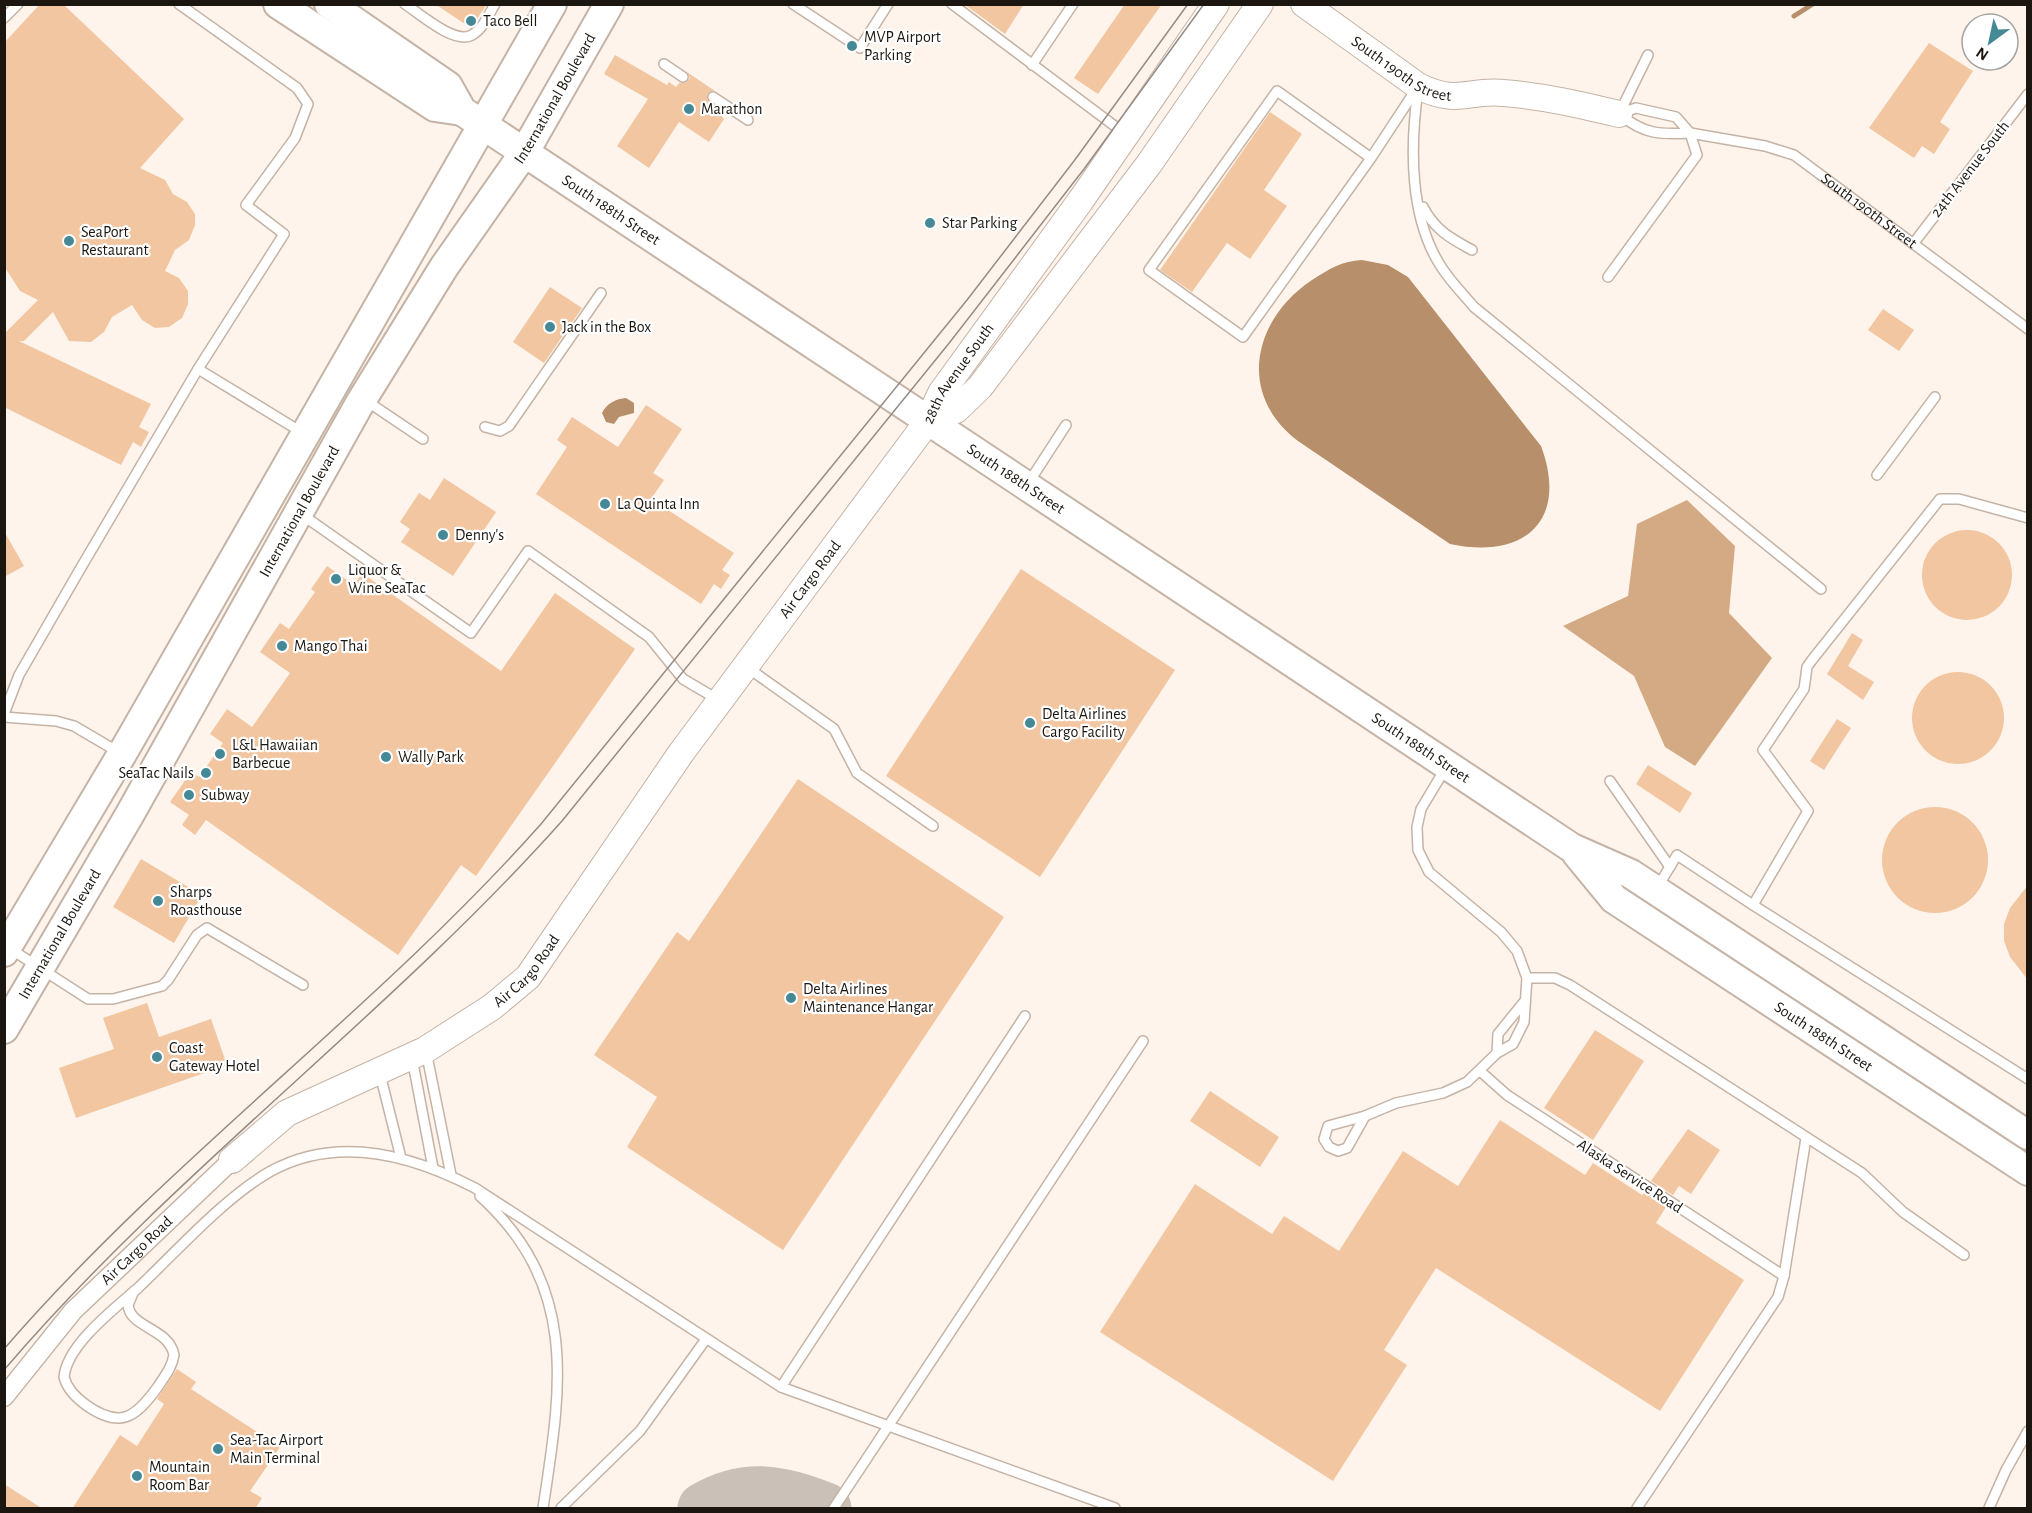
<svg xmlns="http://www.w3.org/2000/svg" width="2032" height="1513" viewBox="0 0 2032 1513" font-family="'Alegreya Sans',sans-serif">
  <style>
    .forest { fill: #d4aa85 }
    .water { fill: #b88f6b }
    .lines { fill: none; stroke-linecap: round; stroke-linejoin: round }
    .stream { stroke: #b88f6b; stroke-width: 5 }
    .taxiway { stroke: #cac0b8; stroke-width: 51 }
    .building { fill: #f1c6a1 }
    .lane-casing { stroke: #c5b3a5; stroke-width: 12 }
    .street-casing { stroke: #c5b3a5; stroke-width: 21 }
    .secondary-casing { stroke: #c5b3a5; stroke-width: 28 }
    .primary-casing { stroke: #c5b3a5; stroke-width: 32 }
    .lane { stroke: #fff; stroke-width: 9 }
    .street { stroke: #fff; stroke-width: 18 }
    .secondary { stroke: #fff; stroke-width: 26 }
    .primary { stroke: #fff; stroke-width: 28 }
    .tram { stroke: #958c85; stroke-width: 1.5 }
    .poi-dot { fill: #458997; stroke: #fff; stroke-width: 2 }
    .labels { text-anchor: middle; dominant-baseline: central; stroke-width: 4.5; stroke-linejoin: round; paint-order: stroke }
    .poi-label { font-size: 16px; fill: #1c1610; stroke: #fff; text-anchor: start }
    .street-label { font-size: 16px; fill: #1c1610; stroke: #fff }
  </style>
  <rect width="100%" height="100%" fill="#fff4eb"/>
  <path class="forest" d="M1687 500 1735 546 1729 613 1772 658 1695 766 1665 747 1634 676 1563 626 1628 596 1637 524Z"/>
  <path class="water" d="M1362 260 1388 265 1408 277 1541 446C1569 521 1524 560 1450 544L1298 441C1237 395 1252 320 1312 280 1329 269 1342 261 1362 260Z
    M626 398 634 403V413L619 417 614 424 606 422 602 413C607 403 616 399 626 398Z"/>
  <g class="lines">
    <path class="stream" d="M1794 16 1813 4"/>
    <path class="taxiway" d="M703 1508C747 1482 781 1491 826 1508"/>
  </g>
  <path class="building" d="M40 4H63L184 119 140 168 165 180 173 194 187 202 195 214V225L189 240 175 250 165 271 179 278 188 291V304L182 318 169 327 155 328 142 320 132 305 112 317 104 332 91 342 69 341 53 312 24 341H19L151 404 139 427 149 432 141 447 133 442 121 465 4 407V334L38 300 20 291 4 266V43Z
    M435 4H487L471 28Z
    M964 4H1024L1005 34Z
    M1125 4H1162L1098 94 1074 78Z
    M1929 43 1973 71 1940 122 1950 129 1934 154 1922 146 1914 158 1869 128Z
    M615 55 667 85 669 82 676 87 679 83H686L690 78 687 72 715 91 708 93 707 99 724 114 722 117 724 119 709 142 679 122 649 168 617 146 648 99 604 74Z
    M1270 112 1302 134 1264 190 1287 206 1250 259 1227 243 1192 292 1160 270Z
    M550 287 582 308 544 363 513 342Z
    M1883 309 1914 330 1899 351 1868 330Z
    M646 405 682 429 653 473 664 480 651 499 734 553 722 570 730 575 721 589 714 584 701 604 536 494 567 447 557 440 572 417 618 447Z
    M444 478 496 512 453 576 401 542 410 529 400 522 419 493 430 500Z
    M1922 575a45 45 0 1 1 90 0a45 45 0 1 1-90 0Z
    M4 531 24 566 4 577Z
    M327 566 354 585 362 573 501 671 555 593 635 649 476 876 461 865 398 955 206 820 195 835 182 825 189 815 170 802 191 772 199 777 223 743 210 734 227 709 252 727 290 673 260 652 280 623 289 629 315 592 311 589Z
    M1021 569 1175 670 1040 877 886 776Z
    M1852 633 1863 640 1848 666 1874 682 1863 700 1827 674Z
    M1912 718a46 46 0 1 1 92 0a46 46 0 1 1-92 0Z
    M1837 719 1851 728 1824 770 1810 761Z
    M1648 765 1692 793 1680 813 1636 784Z
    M798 779 1004 917 783 1250 627 1147 657 1097 594 1055 677 932 689 941Z
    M1882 860a53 53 0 1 1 106 0a53 53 0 1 1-106 0Z
    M141 859 202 895 174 943 113 907Z
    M2028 885V980L2010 957 2004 941V924L2010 908Z
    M147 1003 159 1037 211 1019 227 1065 76 1118 59 1068 114 1049 103 1018Z
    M1595 1030 1644 1061 1593 1140 1544 1108Z
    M1210 1091 1279 1137 1260 1167 1190 1121Z
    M1500 1120 1585 1175 1593 1163 1642 1195 1644 1193 1666 1207 1656 1223 1744 1280 1660 1411 1436 1268 1384 1350 1407 1365 1333 1481 1100 1332 1195 1184 1272 1234 1284 1216 1339 1251 1403 1151 1458 1186Z
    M1688 1129 1720 1150 1691 1194 1679 1186 1673 1195 1651 1181Z
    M177 1369 196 1382 191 1389 280 1447 250 1491 262 1498 255 1509H72L120 1435 137 1446 164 1404 157 1399Z
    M4 1484 43 1509H4Z"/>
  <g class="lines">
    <defs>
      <g id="lane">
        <path d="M405 4C420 14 455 45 472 35 483 29 489 14 495 4"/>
        <path d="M793 4 860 48 888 4"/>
        <path d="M952 4 1124 133"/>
        <path d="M4 18 18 4"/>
        <path d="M664 64 683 77"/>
        <path d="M1032 65 1073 4"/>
        <path d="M1418 90C1410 146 1409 219 1442 268 1451 282 1463 294 1474 307L1821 589"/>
        <path d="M713 97 748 120"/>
        <path d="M1636 108 1676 117 1690 133C1659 135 1644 134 1619 114Z"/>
        <path d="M1620 112 1648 55"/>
        <path d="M1371 158 1277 91 1149 270 1243 337 1371 158 1417 88"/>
        <path d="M1423 207C1435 230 1450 238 1472 250"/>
        <path d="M1913 244 2028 94"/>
        <path id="s1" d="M1608 277 1697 155 1690 133 1765 146 1794 155 2028 329"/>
        <path d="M198 369 303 433"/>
        <path d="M365 400 423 439"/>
        <path d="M485 427 500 431 509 426 601 293"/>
        <path d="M1877 475 1935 397"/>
        <path d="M1029 482 1066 425"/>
        <path d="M301 514 471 633 528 551 649 637 683 679 717 699"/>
        <path d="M748 668 834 729 857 773 933 826"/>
        <path d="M4 714 19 675 79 571 198 369 284 234 246 205 295 138 308 104 297 88 179 4"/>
        <path d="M4 717 56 721 74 726 120 753"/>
        <path d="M1610 781 1670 867"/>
        <path d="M1657 888 1677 855 1753 905 1808 811 1763 750 1804 689 1807 667 1812 660 1940 499H1959L2028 518"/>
        <path d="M1753 905 2028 1079"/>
        <path d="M9 948 88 999H113L162 986 168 980 197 935 207 928 303 985"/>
        <path d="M1527 978H1555L1570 985 1862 1173 1903 1212 1964 1255"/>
        <path d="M426 1051 451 1175"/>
        <path d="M1497 1053 1498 1034 1524 1002"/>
        <path d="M412 1058 433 1168"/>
        <path d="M1480 1071 1507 1095 1784 1276"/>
        <path d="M380 1074 401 1158"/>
        <path d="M1365 1116 1396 1103 1443 1093 1467 1082 1497 1053 1513 1044 1524 1022 1527 978 1517 951 1501 932 1429 872 1418 850 1417 827 1421 809 1445 769"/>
        <path d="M1365 1116 1347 1148 1338 1151 1329 1147 1324 1139 1328 1126Z"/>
        <path d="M480 1196C580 1287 561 1389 543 1508"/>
        <path d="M134 1291 128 1305C130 1328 169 1328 174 1355 172 1368 164 1377 157 1388 135 1418 120 1429 86 1405 75 1397 67 1389 64 1377 67 1345 114 1309 138 1288 177 1251 225 1197 271 1171 337 1135 412 1155 475 1188L781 1387 1115 1508"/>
        <path d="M781 1387 1025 1016"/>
        <path d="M561 1508 640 1431 706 1339"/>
        <path d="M834 1508 1143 1041"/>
        <path d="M1637 1508 1778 1297 1784 1276 1806 1138"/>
        <path d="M1989 1508 2006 1470 2028 1431"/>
      </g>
      <g id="street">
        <path id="s2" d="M4 1397 73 1311 232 1160"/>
      </g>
      <g id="secondary">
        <path id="s3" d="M1304 4 1418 86C1459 106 1467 89 1504 93 1543 96 1581 105 1619 114"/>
        <path d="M928 421 956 410 980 387 1149 164 1260 4"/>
        <path id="s4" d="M232 1160 287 1113 425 1050 492 1007 528 977 681 753 928 421 941 393 1081 200 1216 4"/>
      </g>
      <g id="primary">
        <path d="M278 4 435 107 462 111"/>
        <path id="s5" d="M329 4 448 86 462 111 1572 848 1631 874 2028 1135"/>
        <path id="s6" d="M1577 854 1614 899 2028 1171"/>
        <path d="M4 952 122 754 552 4"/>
        <path id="s7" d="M4 1029 130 814 360 403 444 267 524 153 609 4"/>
      </g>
    </defs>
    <use href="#lane" class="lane-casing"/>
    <use href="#street" class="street-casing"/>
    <use href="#secondary" class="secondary-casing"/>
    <use href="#primary" class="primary-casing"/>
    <use href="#lane" class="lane"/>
    <use href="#street" class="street"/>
    <use href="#secondary" class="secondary"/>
    <use href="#primary" class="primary"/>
    <path class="tram" d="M4 1349C168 1159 375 1011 541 824L967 300 1074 161 1188 4
      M4 1370C174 1171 388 1016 562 821L950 342 1084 169 1204 4"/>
  </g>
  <g class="poi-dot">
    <circle cx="471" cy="21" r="6"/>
    <circle cx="852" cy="46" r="6"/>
    <circle cx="689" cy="109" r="6"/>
    <circle cx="930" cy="223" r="6"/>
    <circle cx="69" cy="241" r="6"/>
    <circle cx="550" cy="327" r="6"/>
    <circle cx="605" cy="504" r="6"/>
    <circle cx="443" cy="535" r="6"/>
    <circle cx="336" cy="579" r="6"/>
    <circle cx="282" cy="646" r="6"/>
    <circle cx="1030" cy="723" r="6"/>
    <circle cx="220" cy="754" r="6"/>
    <circle cx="386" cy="757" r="6"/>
    <circle cx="206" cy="773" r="6"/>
    <circle cx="189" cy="795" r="6"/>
    <circle cx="158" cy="901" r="6"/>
    <circle cx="791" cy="998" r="6"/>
    <circle cx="157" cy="1057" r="6"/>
    <circle cx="218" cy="1449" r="6"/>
    <circle cx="137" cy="1476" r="6"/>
  </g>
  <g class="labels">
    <g class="poi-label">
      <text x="483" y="21">Taco Bell</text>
      <text x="864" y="37">MVP Airport<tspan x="864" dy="18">Parking</tspan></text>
      <text x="701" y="109">Marathon</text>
      <text x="942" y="223">Star Parking</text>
      <text x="81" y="232">SeaPort<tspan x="81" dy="18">Restaurant</tspan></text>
      <text x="562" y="327">Jack in the Box</text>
      <text x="617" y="504">La Quinta Inn</text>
      <text x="455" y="535">Denny's</text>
      <text x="348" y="570">Liquor &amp;<tspan x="348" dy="18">Wine SeaTac</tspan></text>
      <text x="294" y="646">Mango Thai</text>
      <text x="1042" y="714">Delta Airlines<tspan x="1042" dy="18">Cargo Facility</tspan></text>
      <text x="232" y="745">L&amp;L Hawaiian<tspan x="232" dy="18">Barbecue</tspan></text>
      <text x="398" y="757">Wally Park</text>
      <text x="194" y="773" text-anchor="end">SeaTac Nails</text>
      <text x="201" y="795">Subway</text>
      <text x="170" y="892">Sharps<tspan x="170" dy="18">Roasthouse</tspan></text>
      <text x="803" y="989">Delta Airlines<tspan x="803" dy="18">Maintenance Hangar</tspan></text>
      <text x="169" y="1048">Coast<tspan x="169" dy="18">Gateway Hotel</tspan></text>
      <text x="230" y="1440">Sea-Tac Airport<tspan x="230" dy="18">Main Terminal</tspan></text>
      <text x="149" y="1467">Mountain<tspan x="149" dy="18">Room Bar</tspan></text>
    </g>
    <g class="street-label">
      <text stroke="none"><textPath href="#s3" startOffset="118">South 190th Street</textPath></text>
      <text stroke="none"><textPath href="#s7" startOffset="1082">International Boulevard</textPath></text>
      <text transform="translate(1970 169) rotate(-52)">24th Avenue South</text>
      <text stroke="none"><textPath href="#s1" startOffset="374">South 190th Street</textPath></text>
      <text stroke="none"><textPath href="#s5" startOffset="352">South 188th Street</textPath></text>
      <text stroke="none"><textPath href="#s4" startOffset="1092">28th Avenue South</textPath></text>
      <text stroke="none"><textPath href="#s5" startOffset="838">South 188th Street</textPath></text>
      <text stroke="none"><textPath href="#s7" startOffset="596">International Boulevard</textPath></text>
      <text stroke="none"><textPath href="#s4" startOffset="838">Air Cargo Road</textPath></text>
      <text stroke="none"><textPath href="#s5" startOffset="1324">South 188th Street</textPath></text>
      <text stroke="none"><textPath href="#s7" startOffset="110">International Boulevard</textPath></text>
      <text stroke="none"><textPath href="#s4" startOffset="354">Air Cargo Road</textPath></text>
      <text stroke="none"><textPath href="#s6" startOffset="309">South 188th Street</textPath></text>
      <text transform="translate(1630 1176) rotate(33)">Alaska Service Road</text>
      <text stroke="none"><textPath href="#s2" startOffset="198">Air Cargo Road</textPath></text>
    </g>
  </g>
  <rect width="2032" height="1513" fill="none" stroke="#1c1610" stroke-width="12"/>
  <g transform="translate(1990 42) rotate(213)"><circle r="28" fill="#ffffff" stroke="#a4a29f" stroke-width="1.5"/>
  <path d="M0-4.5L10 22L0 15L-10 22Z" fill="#458997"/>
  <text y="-9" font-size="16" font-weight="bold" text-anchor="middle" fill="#1c1610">N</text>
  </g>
</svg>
